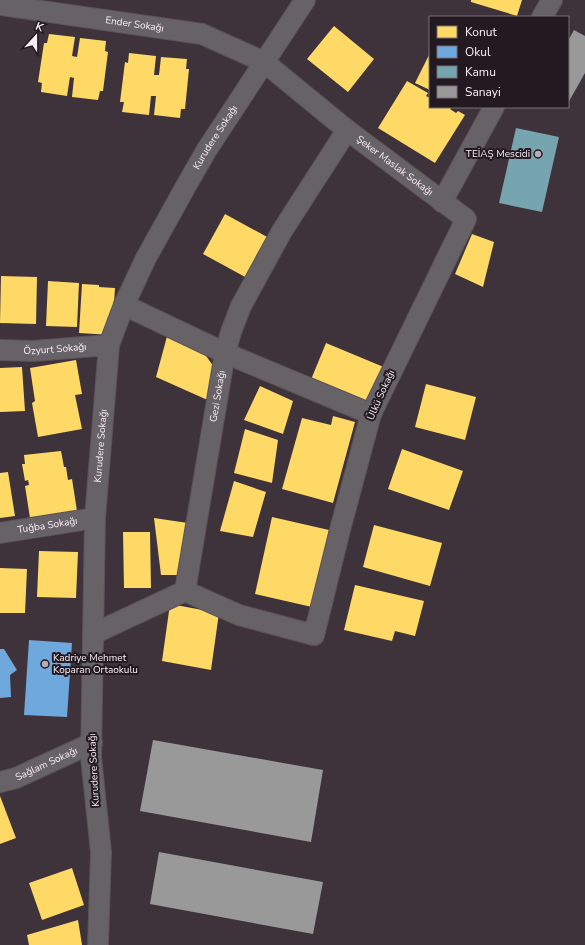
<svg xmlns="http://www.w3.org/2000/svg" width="585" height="945" viewBox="0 0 585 945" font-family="'Nunito Sans',sans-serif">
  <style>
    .homes { fill: #ffd966 }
    .schools { fill: #6fa8dc }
    .public { fill: #76a5af }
    .industry { fill: #999 }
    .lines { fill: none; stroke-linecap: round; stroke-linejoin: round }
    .street-casing { stroke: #5b5158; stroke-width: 22 }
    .street { stroke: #676266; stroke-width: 20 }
    .poi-dot { fill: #b9acb5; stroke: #231a21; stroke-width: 1.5 }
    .labels { text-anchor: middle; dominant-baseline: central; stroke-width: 4; stroke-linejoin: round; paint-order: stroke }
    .street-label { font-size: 10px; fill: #fbeef7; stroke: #231a21 }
    .poi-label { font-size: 10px; fill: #fbeef7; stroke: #231a21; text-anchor: end }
  </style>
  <rect width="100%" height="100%" fill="#3e323b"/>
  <path class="homes" d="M471 0H522L517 16 471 2Z
    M334 26 374 59 348 92 307 59Z
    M49 34 75 37 72 56 77 57 80 38 106 41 105 51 108 52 103 91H100L98 100 72 97 74 78 70 77 67 96 41 92 42 83 38 82 44 43H47Z
    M129 53 156 56 154 75H159L161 57 187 59 186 69H189L185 109H181L180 118 154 115 156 96H151L149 115 122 112 124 102H120L125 62 128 63Z
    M430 53V90L415 83Z
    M407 81 428 93 426 96 430 98V107H450L451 108 450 109 456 113 458 111 465 115 435 163 378 128Z
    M225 214 269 238 247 278 203 254Z
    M472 234 494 242 483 287 455 274Z
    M1 276 37 277 36 324 0 323Z
    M48 281 79 283 77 327 46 326Z
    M82 284 99 285V287L115 288 112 335 79 333Z
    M169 329 199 346 221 377 212 402 156 377Z
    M326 343 386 368 368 407 310 382Z
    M76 360 82 394 75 395 82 429 38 437 32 403 35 401 30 368Z
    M22 367 25 411 0 412V368Z
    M426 384 476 397 465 440 415 427Z
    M260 386 293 401 283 434 244 420Z
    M333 416 355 422 333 503 282 489 302 418 331 425Z
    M245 429 278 440 272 483 234 473Z
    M402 449 463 471 449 510 388 489Z
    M61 451 64 467H66L68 480 72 479 77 511 30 518 25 486 29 485 28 480 25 481 22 464H25L24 455Z
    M8 472 15 516 0 518V473Z
    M234 481 266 492 253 537 220 531Z
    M272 517 329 530 312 607 255 594Z
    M154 518 188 523 185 575H161Z
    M374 525 442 543 430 586 363 567Z
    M123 532H150L151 588H124Z
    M39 551 78 552 76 598 37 597Z
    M0 568 27 569 25 613H0Z
    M355 585 424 601 415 636 395 631 392 641 344 630Z
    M170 604 219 613 211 670 162 661Z
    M0 796 16 838 0 844Z
    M72 868 84 905 42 920 29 883Z
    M78 920 82 945H29L27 935Z"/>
  <path class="schools" d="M29 640 72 643 67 717 24 715Z
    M0 649H4L17 670 10 675 11 697 0 698Z"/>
  <path class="public" d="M516 128 559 137 542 212 499 203Z"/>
  <path class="industry" d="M574 30 585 36V73L568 103V41Z
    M153 740 323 770 311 842 140 811Z
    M159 852 323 882 313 934 150 904Z"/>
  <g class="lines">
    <defs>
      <g id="street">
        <path id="s1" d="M0 5 202 34 264 62 347 130 466 219 371 414 341 526 314 635 239 615 185 591"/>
        <path d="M542 17 552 0"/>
        <path d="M442 202 494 107"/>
        <path d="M124 305 225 353 371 414"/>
        <path id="s2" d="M0 350 33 351 109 345"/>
        <path id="s3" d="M0 533 95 518"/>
        <path id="s4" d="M93 634 185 591 225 353 231 332 241 306 282 231 347 130"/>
        <path id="s5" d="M0 782 16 778 92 743"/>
        <path id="s6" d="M98 945 101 852 91 757 95 518 109 345 124 305 146 258 186 186 206 151 305 0"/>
      </g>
    </defs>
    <use href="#street" class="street-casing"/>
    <use href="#street" class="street"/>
  </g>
  <g class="poi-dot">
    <circle cx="538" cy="154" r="4"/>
    <circle cx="45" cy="664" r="4"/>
  </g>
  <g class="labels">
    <g class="street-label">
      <text stroke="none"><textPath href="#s1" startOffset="136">Ender Sokağı</textPath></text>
      <text stroke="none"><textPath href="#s6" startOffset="835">Kurudere Sokağı</textPath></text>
      <text stroke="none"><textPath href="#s1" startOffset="439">Şeker Maslak Sokağı</textPath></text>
      <text stroke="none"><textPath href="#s2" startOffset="55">Özyurt Sokağı</textPath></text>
      <text transform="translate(381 395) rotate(-66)">Ülkü Sokağı</text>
      <text stroke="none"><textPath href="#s4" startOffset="299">Gezi Sokağı</textPath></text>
      <text stroke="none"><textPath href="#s6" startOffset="500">Kurudere Sokağı</textPath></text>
      <text stroke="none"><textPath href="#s3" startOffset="48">Tuğba Sokağı</textPath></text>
      <text stroke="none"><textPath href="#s5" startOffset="50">Sağlam Sokağı</textPath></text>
      <text transform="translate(94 770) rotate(-93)">Kurudere Sokağı</text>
    </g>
    <g class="poi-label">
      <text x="530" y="154">TEİAŞ Mescidi</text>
      <text x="53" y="658" text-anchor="start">Kadriye Mehmet<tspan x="53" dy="12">Koparan Ortaokulu</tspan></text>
    </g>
  </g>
  <rect x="429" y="16" width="140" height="92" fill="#231a21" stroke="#796f77"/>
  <rect x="437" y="26" width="20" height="12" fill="#ffd966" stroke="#796f77"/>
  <text x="465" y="36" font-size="12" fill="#fbeef7">Konut</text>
  <rect x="437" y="46" width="20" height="12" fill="#6fa8dc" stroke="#796f77"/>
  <text x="465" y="56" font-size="12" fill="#fbeef7">Okul</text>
  <rect x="437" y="66" width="20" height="12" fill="#76a5af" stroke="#796f77"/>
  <text x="465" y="76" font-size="12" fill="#fbeef7">Kamu</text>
  <rect x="437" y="86" width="20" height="12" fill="#999999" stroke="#796f77"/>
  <text x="465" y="96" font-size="12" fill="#fbeef7">Sanayi</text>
  <g transform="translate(36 36) rotate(21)" stroke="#231a21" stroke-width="3" paint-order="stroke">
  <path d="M0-3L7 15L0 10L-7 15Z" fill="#fbeef7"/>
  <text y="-6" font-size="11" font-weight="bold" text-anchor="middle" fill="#fbeef7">K</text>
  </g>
</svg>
